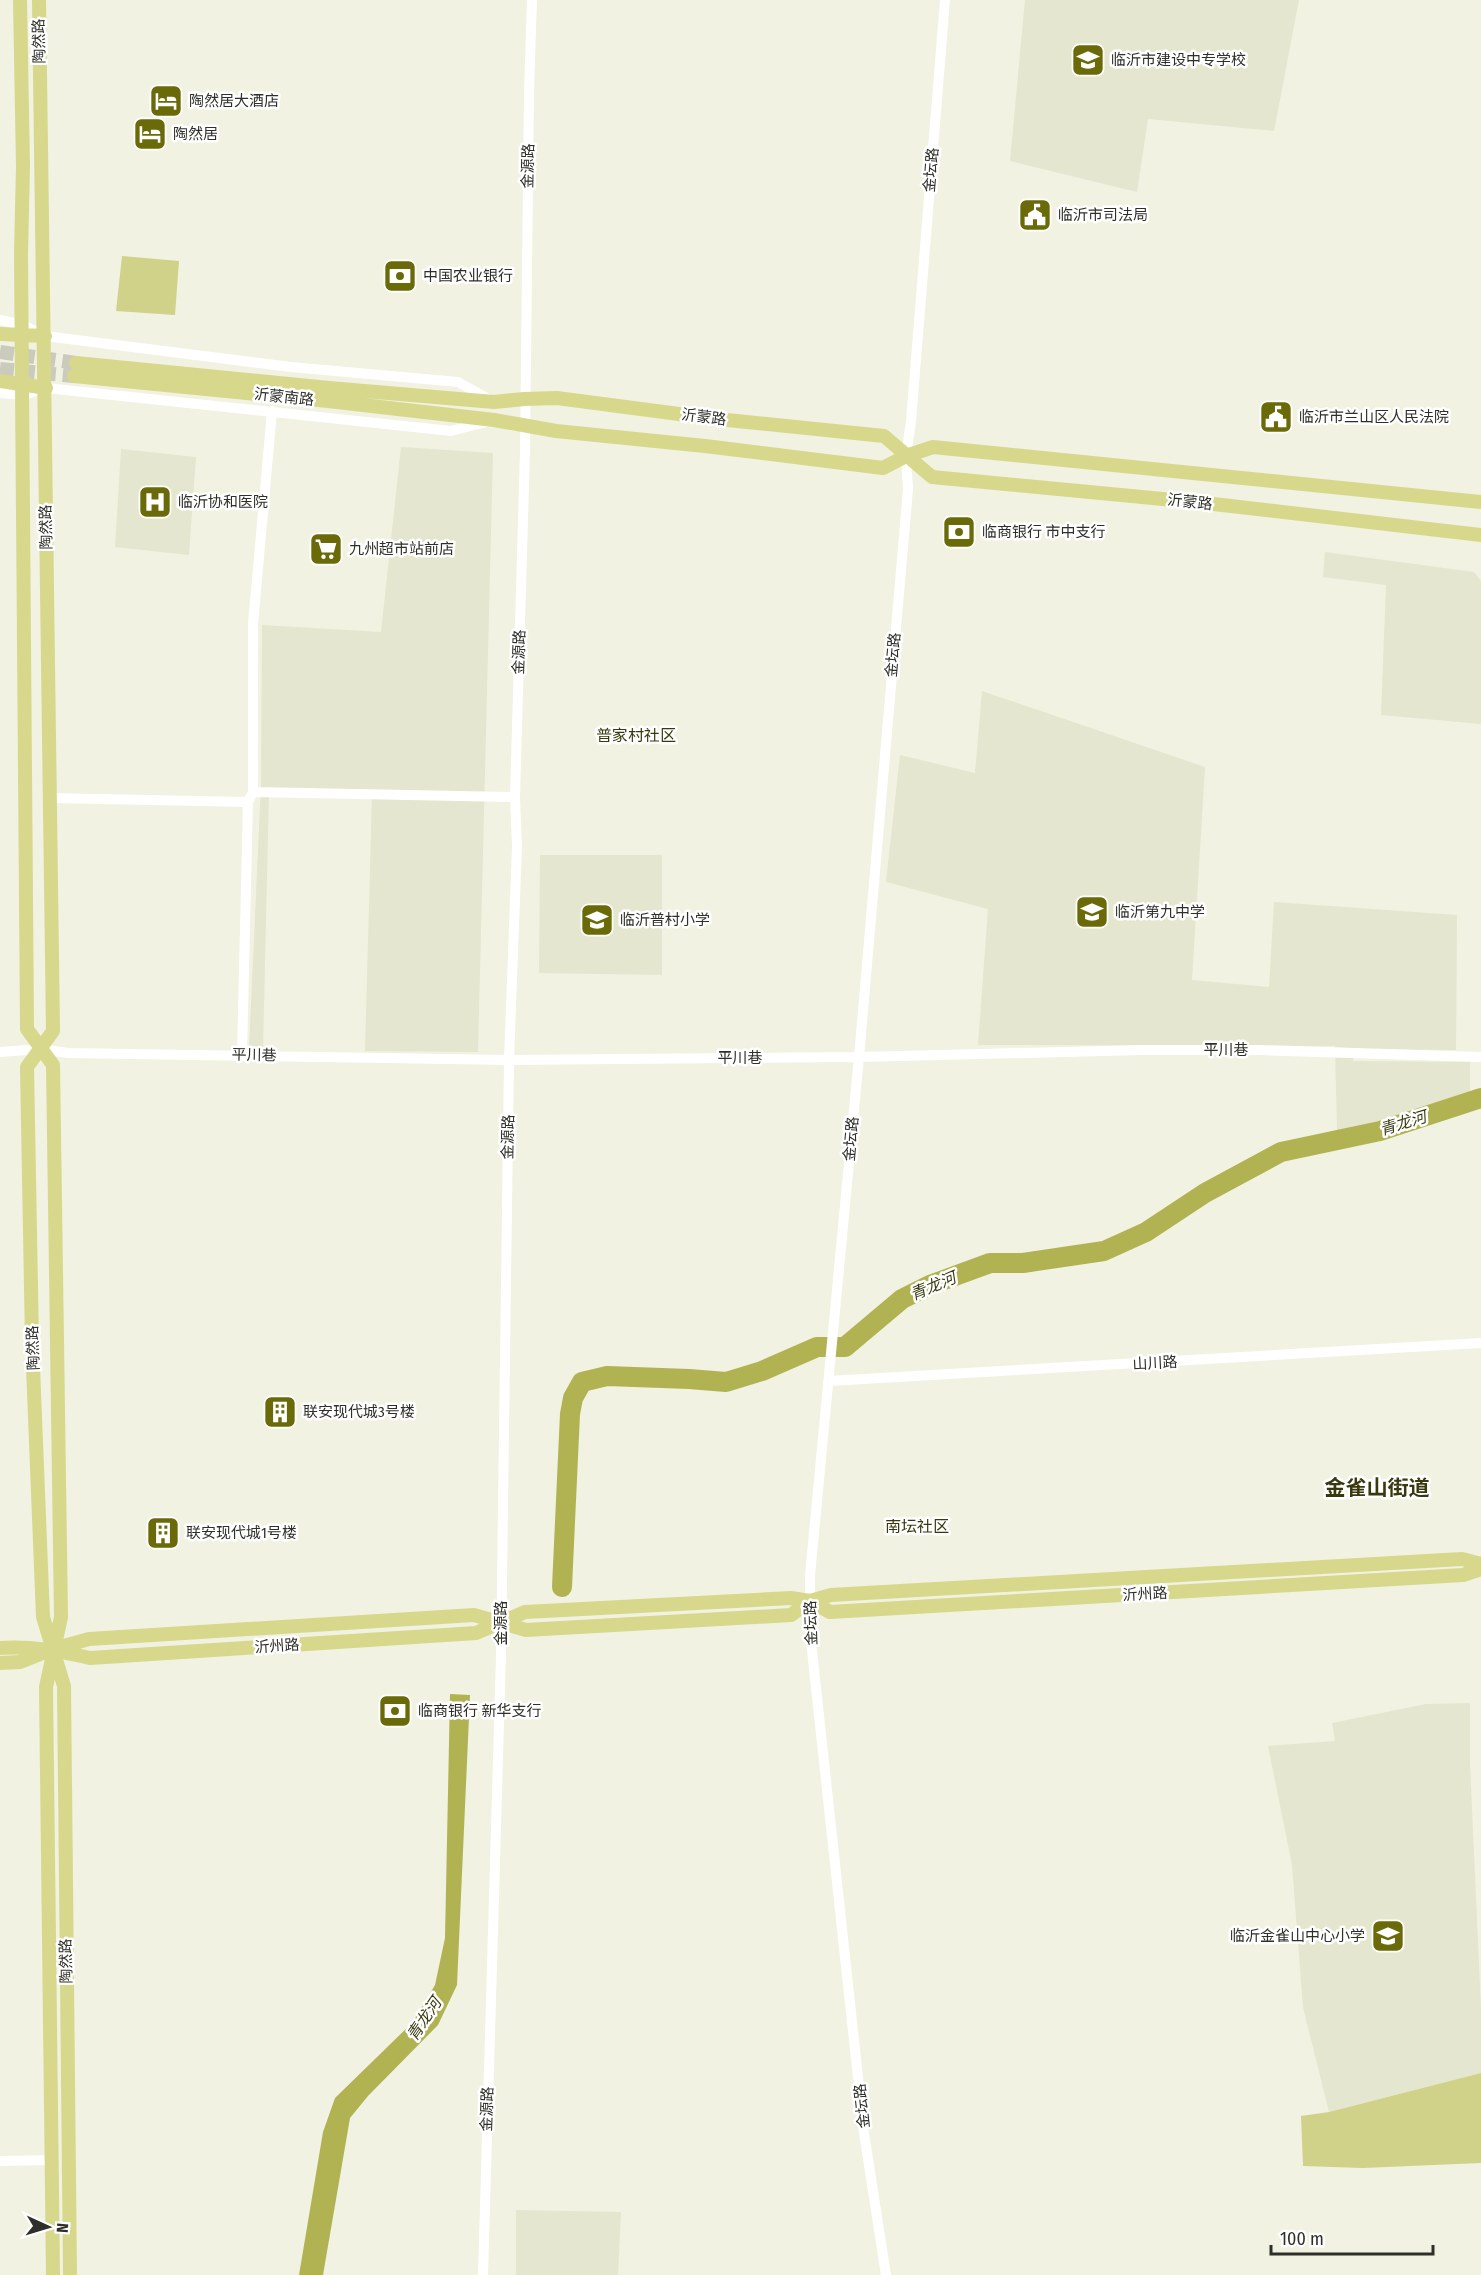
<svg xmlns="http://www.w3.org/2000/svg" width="1481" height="2275" viewBox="0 0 1481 2275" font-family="'Fira Sans Condensed','Noto Sans SC',sans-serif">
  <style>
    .built { fill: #e5e6cf }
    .green { fill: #d0d289 }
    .water { fill: #b1b353 }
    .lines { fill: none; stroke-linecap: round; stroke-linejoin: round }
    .river { stroke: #b1b353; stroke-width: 20 }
    .major-tunnel { stroke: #cacbbc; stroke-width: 14; stroke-dasharray: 14 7; stroke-linecap: butt }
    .minor { stroke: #fff; stroke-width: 10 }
    .major { stroke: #d7d88b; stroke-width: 14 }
    .labels { text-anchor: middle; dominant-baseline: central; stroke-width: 5; stroke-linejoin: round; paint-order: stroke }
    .street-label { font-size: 15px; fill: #2e2f28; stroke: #fff }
    .poi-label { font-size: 15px; fill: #2e2f28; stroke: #fff; text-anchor: start }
    .neighbourhood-label { font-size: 16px; fill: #393910; stroke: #fff }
    .water-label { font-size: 16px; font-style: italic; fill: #3b3b12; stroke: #fff }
    .district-label { font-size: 21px; font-weight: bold; fill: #393910; stroke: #fff }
  </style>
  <rect width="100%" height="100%" fill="#f1f2e1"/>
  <path class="built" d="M1025 0H1299L1274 131 1148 119 1137 192 1010 161Z
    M401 447 493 453 478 1052 365 1051 372 795 269 792 263 1050 249 1049 261 784 262 625 381 632Z
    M121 449 196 457 189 555 115 547Z
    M1325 552 1474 572 1481 581V724L1381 715 1386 585 1323 577Z
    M982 691 1205 767 1192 980 1269 987 1274 902 1457 915 1456 1050 1354 1049 1353 1061 1470 1062V1092L1413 1113 1337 1131 1335 1046 978 1045 988 909 886 882 900 755 975 773Z
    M540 855H662V975L539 973Z
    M1470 1703V1763L1481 2009V2073L1329 2112 1303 2007 1292 1865 1268 1746 1335 1741 1332 1723 1426 1704Z
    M516 2210 621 2212 618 2275H516Z"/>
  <path class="green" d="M122 256 179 261 175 315 116 311Z
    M1481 2073V2163L1363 2168 1303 2166 1301 2116 1329 2112Z"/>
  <path class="water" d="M450 1694 470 1695 457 1985 438 2025 368 2096 350 2118 323 2275H299L323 2132 335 2098 413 2022 435 1985 445 1938Z"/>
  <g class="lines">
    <path class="river" d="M562 1587 570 1414 573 1398 582 1382 607 1376 689 1379 726 1382 762 1371 817 1347H845L902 1299 930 1285 990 1263H1023L1104 1251 1146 1232 1205 1193 1281 1152 1380 1131 1481 1098"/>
    <path class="major-tunnel" d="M0 352 76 363
      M0 369 74 376"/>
    <path class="minor" d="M0 320 23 325 45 336 291 367 458 382 492 401
      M0 393 24 395 46 388 451 431 490 421
      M253 792 515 797
      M50 798 248 802
      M0 1052 40 1049 68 1053 509 1060 859 1057 1143 1050H1258L1481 1057
      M242 1054 248 802 253 792V624L272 411
      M829 1381 1481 1343
      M0 2161 51 2160
      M483 2275 501 1655 509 1060 517 846 515 797 525 450 529 91 532 0
      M886 2275 864 2133 810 1632V1575L859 1057 908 489 906 456 911 421 945 0"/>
    <path class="major" d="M20 0 23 166 21 254 27 1029 53 1065 61 1617 46 1687 53 2275
      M39 0 53 1031 27 1067 32 1342 43 1617 64 1686 70 2275
      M0 334 45 336
      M76 363 329 388 494 402 524 399 557 398 717 419 884 436 932 477 1205 503 1481 535
      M74 376 328 401 494 420 556 431 705 446 883 468 906 456 933 447 1481 502
      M0 381 46 388
      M0 1648C32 1646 60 1651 90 1658L476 1633 525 1612 791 1598 810 1601 830 1612 1463 1575 1481 1569
      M0 1663 20 1662 53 1649 89 1639 474 1615 526 1630 791 1615 810 1601 831 1595 1462 1559 1481 1564"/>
  </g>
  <defs>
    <symbol id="school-square" viewBox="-11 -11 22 22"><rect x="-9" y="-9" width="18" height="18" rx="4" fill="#6a6a08" stroke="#fff"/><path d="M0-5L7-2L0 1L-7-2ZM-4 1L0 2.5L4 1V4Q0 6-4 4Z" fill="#fff"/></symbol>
    <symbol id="hotel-square" viewBox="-11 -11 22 22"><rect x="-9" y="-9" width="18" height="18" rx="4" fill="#6a6a08" stroke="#fff"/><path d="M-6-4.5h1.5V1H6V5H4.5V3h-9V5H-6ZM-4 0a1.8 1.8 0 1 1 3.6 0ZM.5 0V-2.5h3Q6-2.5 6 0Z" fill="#fff"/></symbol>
    <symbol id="civic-square" viewBox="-11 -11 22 22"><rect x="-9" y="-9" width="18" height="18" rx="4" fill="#6a6a08" stroke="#fff"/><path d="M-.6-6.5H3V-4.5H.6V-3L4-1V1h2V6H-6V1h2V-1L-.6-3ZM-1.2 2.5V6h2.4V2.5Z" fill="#fff"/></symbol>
    <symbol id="bank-square" viewBox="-11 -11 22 22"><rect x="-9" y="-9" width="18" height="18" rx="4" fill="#6a6a08" stroke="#fff"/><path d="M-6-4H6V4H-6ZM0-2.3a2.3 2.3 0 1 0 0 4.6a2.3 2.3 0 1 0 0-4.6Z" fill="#fff"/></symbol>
    <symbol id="hospital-square" viewBox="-11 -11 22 22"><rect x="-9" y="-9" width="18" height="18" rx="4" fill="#6a6a08" stroke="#fff"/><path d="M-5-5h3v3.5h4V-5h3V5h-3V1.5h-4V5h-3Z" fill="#fff"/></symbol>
    <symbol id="supermarket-square" viewBox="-11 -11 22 22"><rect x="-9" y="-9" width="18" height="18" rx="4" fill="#6a6a08" stroke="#fff"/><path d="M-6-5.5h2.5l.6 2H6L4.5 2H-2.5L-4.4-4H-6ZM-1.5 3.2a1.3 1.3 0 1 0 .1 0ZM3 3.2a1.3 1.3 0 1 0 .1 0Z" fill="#fff"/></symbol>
    <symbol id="building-square" viewBox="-11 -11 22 22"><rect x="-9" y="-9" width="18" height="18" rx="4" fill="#6a6a08" stroke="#fff"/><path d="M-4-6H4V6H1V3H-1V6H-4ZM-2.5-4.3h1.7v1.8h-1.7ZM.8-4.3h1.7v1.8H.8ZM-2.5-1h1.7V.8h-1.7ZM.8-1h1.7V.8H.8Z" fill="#fff"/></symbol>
  </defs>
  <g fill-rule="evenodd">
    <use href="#school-square" x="1069" y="41" width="38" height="38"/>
    <use href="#hotel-square" x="147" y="82" width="38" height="38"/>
    <use href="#hotel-square" x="131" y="115" width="38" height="38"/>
    <use href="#civic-square" x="1016" y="196" width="38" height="38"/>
    <use href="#bank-square" x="381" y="257" width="38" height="38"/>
    <use href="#civic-square" x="1257" y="398" width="38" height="38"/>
    <use href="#hospital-square" x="136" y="483" width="38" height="38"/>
    <use href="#bank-square" x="940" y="513" width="38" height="38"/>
    <use href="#supermarket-square" x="307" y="530" width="38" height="38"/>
    <use href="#school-square" x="1073" y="893" width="38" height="38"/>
    <use href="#school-square" x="578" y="901" width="38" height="38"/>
    <use href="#building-square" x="261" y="1393" width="38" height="38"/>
    <use href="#building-square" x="144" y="1514" width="38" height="38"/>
    <use href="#bank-square" x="376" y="1692" width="38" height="38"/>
    <use href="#school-square" x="1369" y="1917" width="38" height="38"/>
  </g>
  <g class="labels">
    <g class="street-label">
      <text transform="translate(39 41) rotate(-91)">陶然路</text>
      <text transform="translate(528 166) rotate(-89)">金源路</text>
      <text transform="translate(931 170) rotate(-85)">金坛路</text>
      <text transform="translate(284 397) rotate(6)">沂蒙南路</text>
      <text transform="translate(704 417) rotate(7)">沂蒙路</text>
      <text transform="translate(1190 502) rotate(6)">沂蒙路</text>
      <text transform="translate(46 527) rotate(-91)">陶然路</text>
      <text transform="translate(519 652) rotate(-88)">金源路</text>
      <text transform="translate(893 655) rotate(-85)">金坛路</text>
      <text x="1226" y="1050">平川巷</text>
      <text transform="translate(254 1055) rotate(1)">平川巷</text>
      <text x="740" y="1058">平川巷</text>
      <text transform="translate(508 1137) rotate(-89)">金源路</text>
      <text transform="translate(851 1139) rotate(-85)">金坛路</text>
      <text transform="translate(33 1348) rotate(-92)">陶然路</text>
      <text transform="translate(1155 1363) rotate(-3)">山川路</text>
      <text transform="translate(1145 1594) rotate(-3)">沂州路</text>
      <text transform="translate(501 1623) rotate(-90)">金源路</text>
      <text transform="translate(811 1623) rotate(-92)">金坛路</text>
      <text transform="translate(277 1646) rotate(-4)">沂州路</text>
      <text transform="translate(66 1961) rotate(-91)">陶然路</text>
      <text transform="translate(862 2106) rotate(-96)">金坛路</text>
      <text transform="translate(487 2109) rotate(-88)">金源路</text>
    </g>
    <g class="poi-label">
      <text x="1111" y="60">临沂市建设中专学校</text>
      <text x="189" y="101">陶然居大酒店</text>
      <text x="173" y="134">陶然居</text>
      <text x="1058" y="215">临沂市司法局</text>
      <text x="423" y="276">中国农业银行</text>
      <text x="1299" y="417">临沂市兰山区人民法院</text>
      <text x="178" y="502">临沂协和医院</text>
      <text x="982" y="532">临商银行 市中支行</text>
      <text x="349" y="549">九州超市站前店</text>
      <text x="1115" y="912">临沂第九中学</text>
      <text x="620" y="920">临沂普村小学</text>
      <text x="303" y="1412">联安现代城3号楼</text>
      <text x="186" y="1533">联安现代城1号楼</text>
      <text x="418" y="1711">临商银行 新华支行</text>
      <text x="1365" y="1936" text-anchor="end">临沂金雀山中心小学</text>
    </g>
    <g class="neighbourhood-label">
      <text x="636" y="735">普家村社区</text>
      <text x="917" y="1526">南坛社区</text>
    </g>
    <g class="water-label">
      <text transform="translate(1403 1123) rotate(-17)">青龙河</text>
      <text transform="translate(933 1286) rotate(-23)">青龙河</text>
      <text transform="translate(424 2019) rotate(-56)">青龙河</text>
    </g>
    <g class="district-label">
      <text x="1377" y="1488">金雀山街道</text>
    </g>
  </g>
  <g transform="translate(48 2227) rotate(94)" stroke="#ffffff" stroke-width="4.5" paint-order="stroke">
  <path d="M0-4.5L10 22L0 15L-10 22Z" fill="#2e2f28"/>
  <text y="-9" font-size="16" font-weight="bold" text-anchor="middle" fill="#2e2f28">N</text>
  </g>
  <path d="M1271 2245v9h162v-9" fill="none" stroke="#2e2f28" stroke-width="3"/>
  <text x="1280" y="2245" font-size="18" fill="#2e2f28" stroke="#ffffff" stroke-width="4.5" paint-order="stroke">100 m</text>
</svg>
